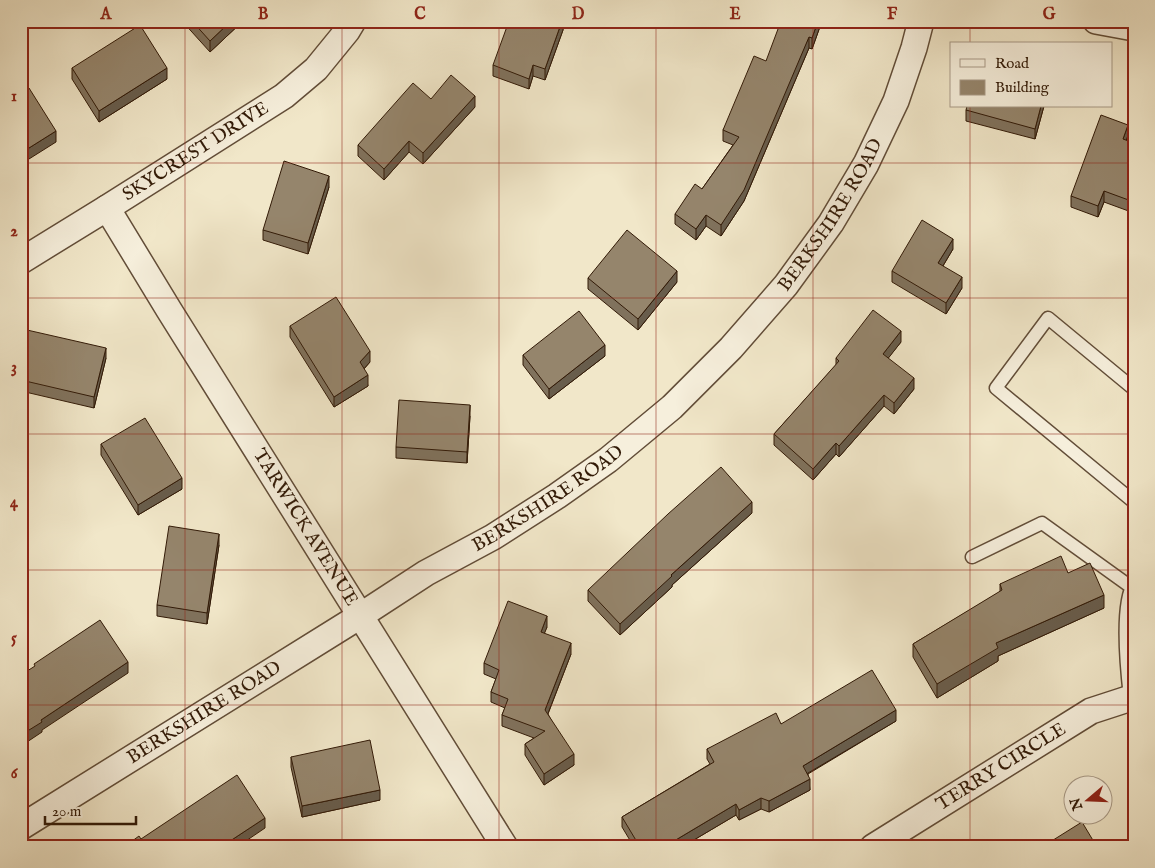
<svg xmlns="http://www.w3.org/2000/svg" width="1155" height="868" viewBox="0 0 1155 868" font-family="'IM FELL English',serif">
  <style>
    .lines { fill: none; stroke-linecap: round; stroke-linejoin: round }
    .lane-casing { stroke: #624d38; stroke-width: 15 }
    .street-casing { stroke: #624d38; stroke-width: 28 }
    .lane { stroke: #f6efdc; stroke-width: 12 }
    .street { stroke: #f6efdc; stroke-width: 25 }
    .wall { fill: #80725d; stroke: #321a07 }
    .shaded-wall { fill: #685d4c; stroke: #321a07 }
    .building { fill: #95856c; stroke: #321a07 }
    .grid { fill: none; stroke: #8f2418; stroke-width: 1; stroke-opacity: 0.55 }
    .labels { text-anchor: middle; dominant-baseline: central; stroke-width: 4; stroke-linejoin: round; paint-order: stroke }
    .street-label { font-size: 19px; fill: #321a07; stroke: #f6efdc }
    .neatline { fill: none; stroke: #8f2418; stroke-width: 2 }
    .grid-label { font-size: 16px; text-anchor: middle; font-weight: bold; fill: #8f2418 }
  </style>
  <rect width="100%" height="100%" fill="#f1e7c9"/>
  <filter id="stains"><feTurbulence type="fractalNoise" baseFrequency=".004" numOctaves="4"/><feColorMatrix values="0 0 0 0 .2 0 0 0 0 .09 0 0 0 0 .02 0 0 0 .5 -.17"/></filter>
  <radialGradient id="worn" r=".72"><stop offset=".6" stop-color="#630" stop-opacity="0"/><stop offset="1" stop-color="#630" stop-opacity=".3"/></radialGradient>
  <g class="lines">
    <defs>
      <path id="lane" d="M1134 389 1048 318 996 388 1134 502
        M972 557 1042 523 1131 587
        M1130 697C1127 671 1120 604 1134 583"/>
      <g id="street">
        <path d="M1096 21 1134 28"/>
        <path id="s1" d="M107 208 169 310 505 847"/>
        <path id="s2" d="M21 261 107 208 284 96 316 69 347 31 353 21"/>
        <path id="s3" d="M21 827 360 616 426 573 493 537 557 496 608 460 672 407 731 348 786 285 831 223 866 164 896 101 914 48 921 21"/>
        <path id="s4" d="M873 847 1091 711 1134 697"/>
      </g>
    </defs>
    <use href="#lane" class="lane-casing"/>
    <use href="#street" class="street-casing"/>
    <use href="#lane" class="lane"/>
    <use href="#street" class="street"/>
  </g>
  <path class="wall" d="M182 21H243L210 52Z
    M563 21V30L545 80 533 76 529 89 493 76V65Z
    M822 21 812 49 809 48 744 201 721 236 706 226 696 240 675 224V214L702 189 733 145 723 141V130L766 61Z
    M72 68 167 79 99 122 72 79Z
    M431 99 475 107 423 164 409 152 384 180 358 156V145Z
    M1044 106 1035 139 966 121V110Z
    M1128 135 1126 141 1134 143V213L1104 202 1098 217 1071 207V196Z
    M329 187 308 254 263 240V230Z
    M953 249 943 266 962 288 946 314 892 282V271Z
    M588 278 677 282 638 330 588 289Z
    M290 326 370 362 364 369 368 386 334 407 290 337Z
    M901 342 888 358 914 389 894 414 884 406 839 457 836 454 813 480 774 445V434L836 365V358Z
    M523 355 605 356 549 399 523 365Z
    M21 357 106 358 94 408 21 391Z
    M470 416 467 463 396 458V447Z
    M101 444 182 489 138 515 101 455Z
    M752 513 672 585V587L620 635 588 601V590Z
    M219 545 207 624 157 616V605Z
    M1068 573 1104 608 998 656V661L937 698 913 657V644L1000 592V584Z
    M547 627 544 633 571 654 548 714 574 765 544 785 525 755V744L534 738 502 726V715L505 708 491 702V692L496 679 484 674V663Z
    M896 721 808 774 810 790 769 812 761 809 739 820 736 815 682 847H634L622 827V817L710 764 707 759V749L781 724Z
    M291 757 380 800 302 817 291 767Z"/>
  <path class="shaded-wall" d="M231 21H243L210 52V41Z
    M562 21H563V30L545 80V69Z
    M818 21H822L812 49V38Z
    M809 37V48L744 201 721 236V225Z
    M533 65V76L529 89V79Z
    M167 68V79L99 122V111Z
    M475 96V107L423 164V153Z
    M1041 106H1044L1035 139V129Z
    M1128 125V135L1123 150V139Z
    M56 131V142L21 164V153Z
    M409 141V152L384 180V169Z
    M329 176V187L308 254V243Z
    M1104 191V202L1098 217V206Z
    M706 215V226L696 240V229Z
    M953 239V249L938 274V263Z
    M677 271V282L638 330V319Z
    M962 277V288L946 314V303Z
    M901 331V342L883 365V354Z
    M605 345V356L549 399V389Z
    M106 348V358L94 408V397Z
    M370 351V362L360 373V362Z
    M368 375V386L334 407V397Z
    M914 378V389L894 414V403Z
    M884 395V406L839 457V446Z
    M470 405V416L467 463V452Z
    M836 443V454L813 480V469Z
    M182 478V489L138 515V505Z
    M752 502V513L672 585V587L620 635V624L671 575Z
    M219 534V545L207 624V613Z
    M1104 595V608L998 656V661L937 698V684L996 643Z
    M547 616V627L541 642V632Z
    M571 643V654L545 721V710Z
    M128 662V673L42 730V732L21 746V735L41 720Z
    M896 710V721L803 776V766Z
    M574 754V765L544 785V774Z
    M810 779V790L769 812V801Z
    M380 790V800L302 817V806Z
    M761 798V809L739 820V810Z
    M736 804V815L682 847H664Z
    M265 818V828L237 847H221Z"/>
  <path class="building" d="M192 21H231L210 41Z
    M509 21H562L545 69 533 65 529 79 493 65Z
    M781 21H818L812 38 809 37 744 190 721 225 706 215 696 229 675 214 695 184 702 189 739 137 723 130 754 56 766 61Z
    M140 25 167 68 99 111 72 68Z
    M451 75 475 96 423 153 409 141 384 169 358 145 413 83 431 99Z
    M29 88 56 131 21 153V93Z
    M967 106H1041L1035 129 966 110Z
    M1101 115 1128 125 1123 139 1134 143V202L1104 191 1098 206 1071 196Z
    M284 161 329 176 308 243 263 230Z
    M922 220 953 239 938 263 962 277 946 303 892 271Z
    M627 230 677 271 638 319 588 278Z
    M336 297 370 351 360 362 368 375 334 397 290 326Z
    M873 310 901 331 883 354 914 378 894 403 884 395 839 446 836 443 813 469 774 434 839 361 836 358Z
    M579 311 605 345 549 389 523 355Z
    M27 330 106 348 94 397 21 380V357Z
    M399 400 470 405 467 452 396 447Z
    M145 418 182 478 138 505 101 444Z
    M721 467 752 502 671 575 672 576 620 624 588 590 668 514Z
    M169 526 219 534 207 613 157 605Z
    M1061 556 1068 573 1090 563 1104 595 996 643 998 648 937 684 913 644 1002 590 1000 584Z
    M508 601 547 616 541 632 571 643 545 710 574 754 544 774 525 744 545 731 502 715 508 699 491 692 499 670 484 663Z
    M100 620 128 662 41 720 42 722 21 735V675L35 666 34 664Z
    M872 670 896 710 803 766 810 779 769 801 761 798 739 810 736 804 664 847H640L622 817 714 762 707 749 776 713 781 724Z
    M370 740 380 790 302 806 291 757Z
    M237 775 265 818 221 847H124L139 836 141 839Z
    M1082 822 1097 847H1042Z"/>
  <path class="grid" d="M185 21V847M342 21V847M499 21V847M656 21V847M813 21V847M970 21V44M970 106V847M21 163H1134M21 298H1134M21 434H1134M21 570H1134M21 705H1134"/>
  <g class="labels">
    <g class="street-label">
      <text stroke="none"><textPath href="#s2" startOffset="206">SKYCREST DRIVE</textPath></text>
      <text stroke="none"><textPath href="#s3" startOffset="1026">BERKSHIRE ROAD</textPath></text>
      <text stroke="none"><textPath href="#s3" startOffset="621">BERKSHIRE ROAD</textPath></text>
      <text stroke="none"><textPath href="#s1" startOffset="376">TARWICK AVENUE</textPath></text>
      <text stroke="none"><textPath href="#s3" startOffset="216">BERKSHIRE ROAD</textPath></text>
      <text stroke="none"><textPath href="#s4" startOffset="151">TERRY CIRCLE</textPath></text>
    </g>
  </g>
  <rect width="1155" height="868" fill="none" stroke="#f1e7c9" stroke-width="55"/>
  <rect x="950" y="42" width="162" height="65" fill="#f6efdc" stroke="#a89a87"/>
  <rect x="960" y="59" width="25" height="8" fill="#f6efdc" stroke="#a89a87"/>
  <text x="995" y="68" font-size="15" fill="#321a07">Road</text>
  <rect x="960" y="80" width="25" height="15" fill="#95856c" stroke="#a89a87"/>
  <text x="995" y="92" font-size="15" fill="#321a07">Building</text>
  <g transform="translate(1088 800) rotate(251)"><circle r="24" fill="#f6efdc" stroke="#a89a87"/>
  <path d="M0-4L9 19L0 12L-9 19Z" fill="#8f2418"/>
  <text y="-8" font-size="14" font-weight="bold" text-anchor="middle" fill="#321a07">N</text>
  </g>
  <path d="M45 816v8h91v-8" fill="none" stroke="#321a07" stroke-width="2.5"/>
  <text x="52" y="816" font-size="15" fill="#321a07" stroke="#f6efdc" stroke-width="4" paint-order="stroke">20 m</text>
  <rect x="28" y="28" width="1100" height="812" class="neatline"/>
  <g class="grid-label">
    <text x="106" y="19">A</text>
    <text x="263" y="19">B</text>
    <text x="420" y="19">C</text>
    <text x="578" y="19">D</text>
    <text x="735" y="19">E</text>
    <text x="892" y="19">F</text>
    <text x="1049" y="19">G</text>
    <text x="14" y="101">1</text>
    <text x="14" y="236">2</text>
    <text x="14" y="372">3</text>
    <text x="14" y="507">4</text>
    <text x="14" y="643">5</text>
    <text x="14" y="778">6</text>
  </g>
  <rect width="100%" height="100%" filter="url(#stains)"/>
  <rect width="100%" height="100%" fill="url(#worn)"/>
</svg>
